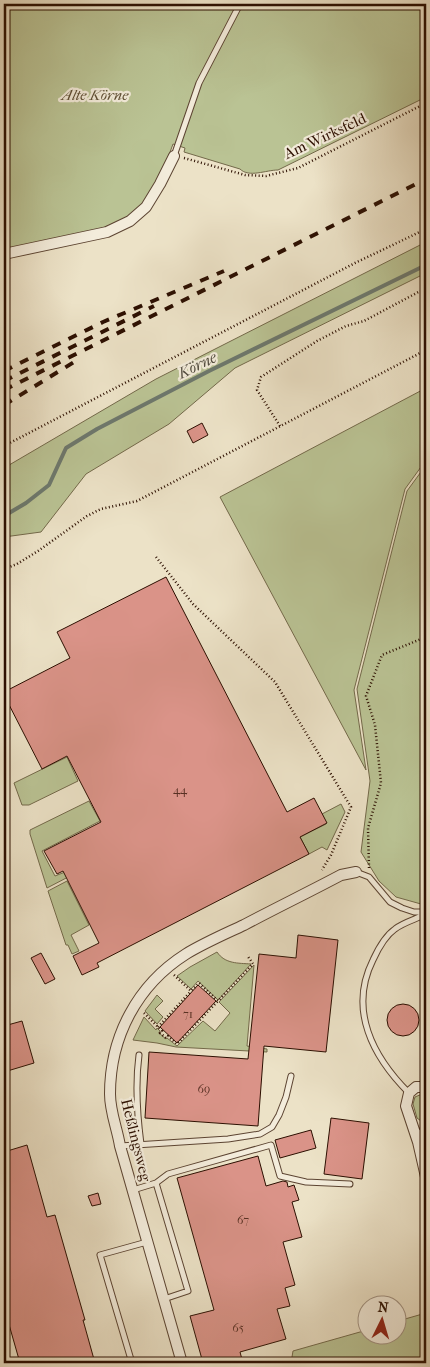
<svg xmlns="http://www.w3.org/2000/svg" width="430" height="1367" viewBox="0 0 430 1367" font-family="'IM FELL French Canon',serif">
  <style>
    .green { fill: #bac394; stroke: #73694a }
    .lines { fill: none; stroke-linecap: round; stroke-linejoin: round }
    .stream { stroke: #6d786d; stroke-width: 4 }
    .building { fill: #da9388; stroke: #2c0f01 }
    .service-casing { stroke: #5c4432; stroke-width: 7 }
    .minor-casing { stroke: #5c4432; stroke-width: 12 }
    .path { stroke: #2c0f01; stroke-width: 2.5; stroke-dasharray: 1 2.5; stroke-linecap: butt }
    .service { stroke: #f3ecdb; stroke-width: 5 }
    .minor { stroke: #f3ecdb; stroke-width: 10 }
    .rail { stroke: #2c0f01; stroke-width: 4; stroke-dasharray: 9 9; stroke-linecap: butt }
    .labels { text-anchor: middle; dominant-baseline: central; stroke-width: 4.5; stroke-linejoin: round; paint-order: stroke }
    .number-label { font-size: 12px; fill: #583023 }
    .park-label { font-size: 15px; font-style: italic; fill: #5e4e34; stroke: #f3ecdb }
    .street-label { font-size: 15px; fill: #2c0f01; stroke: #f3ecdb }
    .water-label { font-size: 16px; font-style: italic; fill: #524c40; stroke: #f3ecdb }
  </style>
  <rect width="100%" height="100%" fill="#ece2c7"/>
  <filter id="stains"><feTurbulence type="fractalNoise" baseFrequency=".004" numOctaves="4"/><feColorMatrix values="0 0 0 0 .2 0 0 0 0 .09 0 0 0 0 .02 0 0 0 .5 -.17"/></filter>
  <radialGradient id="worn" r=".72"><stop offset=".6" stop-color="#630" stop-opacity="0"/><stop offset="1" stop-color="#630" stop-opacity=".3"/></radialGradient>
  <path class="green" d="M4 4H426V97L278 170C266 170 249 178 240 169L184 152 185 148 173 144C166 163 159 183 147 200 121 234 45 241 4 250Z
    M426 242V273L235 368 169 424 86 474 41 532 4 537V468L156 379Z
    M426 388V460L405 489 354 690 366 770 220 497Z
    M426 465V904H421L396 897 379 881 361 852 370 781 357 689 407 491Z
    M67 757 78 781 29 805H22L14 783Z
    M89 801 100 821 42 851 55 876 70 870 72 875 47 888 30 834V830Z
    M341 804 345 812 327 850 322 847 309 854 300 837 326 824 322 814Z
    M67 881 89 925 71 935 79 951 72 954 68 945H66L48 891Z
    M217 952C225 964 238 963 251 964L218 1000 198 981 191 989 177 976 190 967Z
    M254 965 247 1046 267 1049V1052L176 1047 157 1043 133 1040 144 1017 156 1030 157 1028 160 1031 159 1033 166 1039 167 1038 177 1046 203 1021 215 1031 230 1013 219 1002Z
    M157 995 163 1001 155 1009 163 1017 157 1024 145 1011Z
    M422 1094 426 1095V1118L421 1121 417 1118 413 1104 415 1097Z
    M426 1313V1363H291L293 1351 367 1330 368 1334H398V1321Z"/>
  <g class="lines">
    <path class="stream" d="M4 516 26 503 49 485 66 448 97 429 209 371 426 265"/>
  </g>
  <path class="building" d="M202 423 208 435 193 443 187 431Z
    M166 577 287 812 314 798 327 823 300 837 309 854 97 963 99 967 82 975 73 956 99 943 63 871 57 874 44 851 101 822 67 756 42 769 4 695V692L70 658 57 632Z
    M298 935 338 940 326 1052 264 1046 258 1126 145 1118 149 1052 248 1059 259 954 296 958Z
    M41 953 55 979 45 984 31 958Z
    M198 985 216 1001 177 1043 160 1027Z
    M387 1020a16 16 0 1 1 32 0a16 16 0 1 1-32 0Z
    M22 1021 34 1063 4 1072V1026Z
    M331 1118 369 1123 362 1179 324 1174Z
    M311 1130 316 1148 280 1158 275 1140Z
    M27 1145 47 1217 55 1215 85 1320H83L95 1363H20L4 1307V1152Z
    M258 1156 266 1186 283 1181 287 1182 288 1187 294 1185 299 1200 292 1202 302 1237 283 1242 295 1285 285 1288 290 1306 277 1309 286 1339 240 1352 243 1363H203L190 1316 214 1310 177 1178Z
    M98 1193 101 1204 92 1206 88 1196Z"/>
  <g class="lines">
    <defs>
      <path id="service" d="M174 156 199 83 240 4
        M356 872 369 877 390 902 402 908 414 912H426
        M139 1055C135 1085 137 1114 141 1144
        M409 1093C373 1057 348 1010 373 960 378 949 385 936 395 929 404 922 417 919 426 914
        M120 1146 228 1139 260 1134 272 1127 279 1115 286 1097 291 1076
        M156 1183 188 1291 164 1299
        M133 1190 156 1183 168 1174 271 1145 280 1176 306 1182 350 1184
        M132 1363 100 1255 147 1242"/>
      <path id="minor" d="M4 254 107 232 130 221 146 207 160 184 174 156
        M426 1087H416L409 1093 406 1106 418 1142 426 1177
        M418 1142 426 1129
        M182 1363 120 1146C117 1128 110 1112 110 1094 110 1037 137 985 186 954 204 943 225 934 244 925 276 908 309 892 341 875L356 872"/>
    </defs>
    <use href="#service" class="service-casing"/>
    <use href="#minor" class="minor-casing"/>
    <path class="path" d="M184 158 245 175 266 176 298 168 426 103
      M280 426 257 390 261 377 317 341 346 326 364 321 426 288
      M4 446 355 263 426 229
      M156 557 193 604 275 682 351 807 331 855 322 870
      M4 569 17 564 38 551 87 516 101 509 137 501 426 350
      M369 868 368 828 381 783 375 725 366 696 382 655 426 637
      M174 975 191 991 199 983 218 1001 253 964 247 955
      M144 1013 162 1031 160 1033 166 1038 168 1036 177 1044 218 1001
      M158 1027 191 991"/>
    <use href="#service" class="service"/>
    <use href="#minor" class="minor"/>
    <path class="rail" d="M4 371 103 322 224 271
      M4 381 154 306
      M4 390 426 179
      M4 405 79 359"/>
  </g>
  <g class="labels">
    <g class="number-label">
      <text x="180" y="790">44</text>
      <text x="188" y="1014">71</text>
      <text x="204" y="1089">69</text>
      <text x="243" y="1220">67</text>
      <text x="238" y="1328">65</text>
    </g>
    <g class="park-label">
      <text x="95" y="95">Alte Körne</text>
    </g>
    <g class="street-label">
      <text transform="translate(325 136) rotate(-25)">Am Wirksfeld</text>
      <text transform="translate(136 1140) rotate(76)">Heßlingsweg</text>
    </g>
    <g class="water-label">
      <text transform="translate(197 365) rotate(-26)">Körne</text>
    </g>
  </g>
  <rect width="430" height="1367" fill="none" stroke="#ece2c7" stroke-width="20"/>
  <rect x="5" y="5" width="420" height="1357" fill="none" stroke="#2c0f01" stroke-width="2.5"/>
  <rect x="10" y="10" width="410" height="1347" fill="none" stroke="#2c0f01"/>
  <g transform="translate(382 1320) rotate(5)"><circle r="24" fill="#f3ecdb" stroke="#a39484"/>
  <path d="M0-4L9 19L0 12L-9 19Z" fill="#8f2418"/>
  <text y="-8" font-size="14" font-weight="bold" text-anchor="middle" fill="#2c0f01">N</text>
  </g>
  <rect width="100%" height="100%" filter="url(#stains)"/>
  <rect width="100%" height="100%" fill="url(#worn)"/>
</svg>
